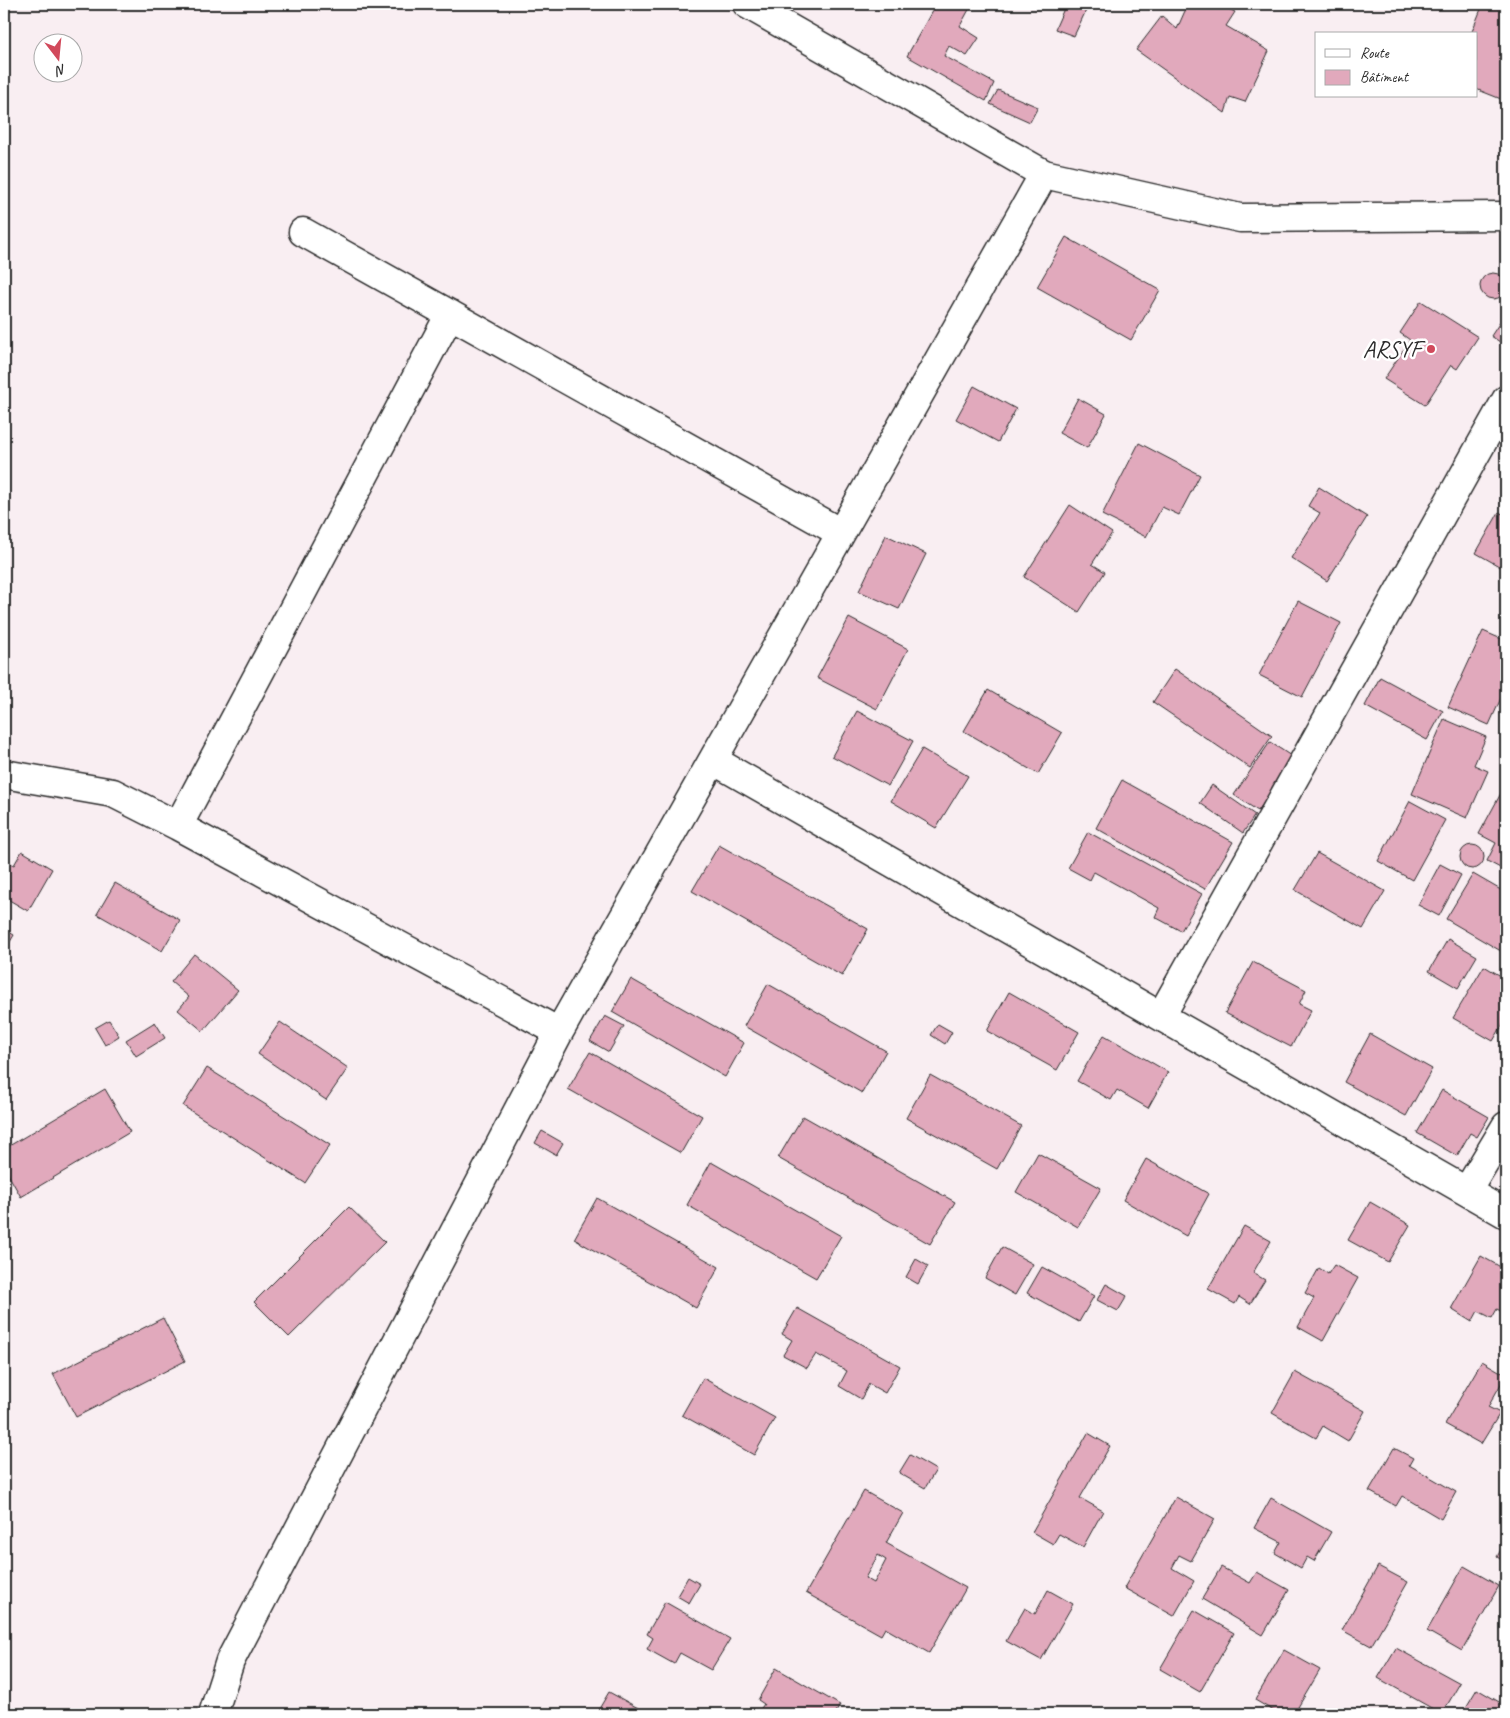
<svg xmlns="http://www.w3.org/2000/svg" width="1510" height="1718" viewBox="0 0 1510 1718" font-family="Caveat,sans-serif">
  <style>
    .building { fill: #e1a9bc; stroke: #2b2b2b; fill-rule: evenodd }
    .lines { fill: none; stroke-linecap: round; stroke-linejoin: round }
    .minor-casing { stroke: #2b2b2b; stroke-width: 31 }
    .secondary-casing { stroke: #2b2b2b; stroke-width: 31 }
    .minor { stroke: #fff; stroke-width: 28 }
    .secondary { stroke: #fff; stroke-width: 28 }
    .poi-dot { fill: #d1495b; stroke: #fff; stroke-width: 2 }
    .labels { text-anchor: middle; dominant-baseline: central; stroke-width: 5; stroke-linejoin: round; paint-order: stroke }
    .poi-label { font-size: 24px; fill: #2b2b2b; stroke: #fff; text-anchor: end }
  </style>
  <rect width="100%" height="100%" fill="#f9eef2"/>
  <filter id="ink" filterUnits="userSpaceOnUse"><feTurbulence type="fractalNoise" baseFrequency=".02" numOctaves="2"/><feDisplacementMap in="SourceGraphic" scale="10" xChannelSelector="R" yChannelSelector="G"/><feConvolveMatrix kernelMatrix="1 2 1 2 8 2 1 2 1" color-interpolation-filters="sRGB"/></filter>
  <g filter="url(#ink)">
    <path class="building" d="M936 4H972L960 26 979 38 967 56 949 46 944 56 994 83 986 101 907 56Z
      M1066 4H1089L1074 36 1055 29Z
      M1188 4H1218L1235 12 1226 26 1269 51 1245 102 1230 97 1225 113 1136 50 1162 16 1177 29Z
      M1483 4H1506V101L1476 89V34H1471Z
      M998 90 1038 107 1030 122 990 104Z
      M1066 237 1160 290 1131 340 1037 287Z
      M1480 286a13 13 0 1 1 26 0a13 13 0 1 1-26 0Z
      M1421 301 1478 337 1457 369 1451 365 1425 405 1384 379 1410 340 1400 333Z
      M1504 316 1506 318V346L1491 336Z
      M974 386 1016 409 998 442 956 419Z
      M1078 398 1106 414 1087 448 1059 433Z
      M1139 443 1200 475 1179 515 1162 507 1146 537 1102 515Z
      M1319 487 1367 517 1327 581 1291 558 1320 513 1308 506Z
      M1070 505 1112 533 1092 564 1105 572 1079 612 1024 577Z
      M1499 512 1506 516V570L1476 553Z
      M886 535 926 554 899 609 859 591Z
      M1298 601 1341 623 1302 697 1259 675Z
      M849 618 908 649 877 709 817 678Z
      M1483 631 1506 641V687L1489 725 1448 707Z
      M1175 669 1272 736 1250 768 1153 702Z
      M1380 677 1443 711 1427 740 1365 706Z
      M988 690 1062 733 1038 774 964 731Z
      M857 711 913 741 888 786 832 756Z
      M1444 719 1486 737 1474 765 1488 771 1467 818 1412 794Z
      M1270 742 1294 758 1258 811 1234 795Z
      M922 749 968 776 936 828 891 801Z
      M1122 780 1233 842 1205 889 1096 828Z
      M1506 784V865L1504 870 1487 861 1496 843 1479 834Z
      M1212 785 1255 815 1243 833 1200 803Z
      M1410 801 1445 820 1412 880 1378 861Z
      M1088 832 1202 894 1181 931 1155 917 1159 908 1094 872 1090 880 1068 868Z
      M719 845 868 929 842 976 692 891Z
      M1460 857a12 12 0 1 1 24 0a12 12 0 1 1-24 0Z
      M22 851 52 869 28 911 4 897V860L14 865Z
      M1317 853 1385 891 1363 929 1295 890Z
      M1440 864 1461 875 1439 916 1418 905Z
      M1473 874 1506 893V954L1446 919Z
      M115 883 180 920 162 951 97 914Z
      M4 929 14 935 4 952Z
      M1448 939 1477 956 1458 988 1429 971Z
      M194 954 238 990 203 1031 178 1010 189 997 171 982Z
      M1253 962 1306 990 1299 1004 1311 1010 1291 1047 1225 1013Z
      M1484 966 1506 979V1019L1493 1041 1453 1018Z
      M631 979 744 1043 725 1077 612 1012Z
      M768 984 886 1051 862 1093 744 1026Z
      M1009 992 1079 1032 1057 1070 987 1031Z
      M605 1016 624 1026 609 1052 590 1041Z
      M109 1020 119 1036 105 1045 95 1028Z
      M155 1022 165 1038 136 1056 126 1040Z
      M280 1022 348 1068 326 1100 258 1054Z
      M938 1024 952 1032 945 1044 931 1035Z
      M1370 1034 1432 1069 1406 1116 1344 1082Z
      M1104 1035 1168 1072 1148 1108 1117 1090 1111 1100 1077 1081Z
      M590 1052 702 1116 681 1153 568 1089Z
      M207 1068 330 1145 305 1183 183 1106Z
      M930 1075 1021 1126 997 1169 906 1118Z
      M105 1089 130 1132 21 1197 4 1167V1149Z
      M1442 1090 1489 1117 1477 1137 1470 1133 1457 1156 1417 1133Z
      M803 1116 955 1202 930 1244 778 1158Z
      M542 1131 563 1143 556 1155 535 1143Z
      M1038 1153 1101 1188 1078 1227 1016 1192Z
      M1146 1159 1209 1194 1186 1236 1123 1200Z
      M711 1162 841 1236 816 1278 687 1205Z
      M597 1198 719 1267 696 1308 574 1239Z
      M1370 1202 1410 1225 1388 1262 1348 1240Z
      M349 1207 385 1242 289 1337 254 1302Z
      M1244 1226 1271 1241 1253 1273 1265 1280 1250 1304 1239 1297 1235 1304 1208 1289Z
      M1002 1247 1033 1264 1015 1295 985 1278Z
      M1481 1256 1506 1270 1503 1276 1506 1278V1314L1497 1309 1492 1318 1478 1311 1472 1322 1451 1309Z
      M916 1259 928 1266 918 1284 906 1277Z
      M1334 1265 1358 1278 1323 1341 1298 1327 1314 1298 1305 1293 1319 1268 1328 1274Z
      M1042 1267 1094 1296 1079 1322 1027 1293Z
      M1106 1284 1127 1296 1118 1311 1097 1300Z
      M797 1308 900 1366 885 1393 869 1384 861 1399 839 1386 847 1371 816 1354 807 1368 783 1355 792 1340 782 1334Z
      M163 1318 185 1361 76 1417 53 1374Z
      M1482 1361 1506 1375 1488 1407 1500 1413 1481 1444 1445 1424Z
      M1295 1372 1365 1411 1348 1441 1323 1426 1316 1438 1272 1413Z
      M703 1378 775 1418 754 1455 682 1415Z
      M1088 1433 1110 1446 1080 1498 1103 1511 1083 1547 1059 1534 1053 1544 1032 1532Z
      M1394 1448 1413 1458 1409 1465 1456 1492 1441 1519 1402 1496 1396 1506 1369 1491Z
      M910 1455 936 1470 925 1488 899 1473Z
      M864 1491 903 1513 886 1543 966 1588 929 1653 885 1628 881 1635 806 1593ZM878 1555 886 1560 874 1583 865 1578Z
      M1176 1497 1215 1519 1191 1561 1179 1555 1172 1568 1194 1581 1174 1616 1124 1588Z
      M1271 1498 1331 1532 1314 1561 1307 1557 1301 1568 1275 1553 1281 1542 1254 1528Z
      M1506 1540V1562L1497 1557Z
      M1378 1566 1408 1582 1371 1646 1342 1630Z
      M1464 1566 1499 1586 1462 1651 1427 1631Z
      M1221 1567 1250 1583 1257 1572 1289 1590 1263 1635 1202 1599Z
      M688 1577 700 1584 689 1603 677 1596Z
      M1048 1590 1073 1604 1041 1660 1006 1641 1025 1608 1035 1614Z
      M665 1602 730 1639 711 1670 680 1653 674 1664 647 1649 653 1638 647 1634Z
      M1194 1610 1234 1633 1200 1692 1160 1669Z
      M1396 1648 1460 1683 1442 1714 1378 1678Z
      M1284 1650 1320 1670 1294 1714H1279L1255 1700Z
      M776 1668 840 1705 835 1714H757L764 1704 758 1700Z
      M1477 1689 1506 1706V1714H1462Z
      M609 1692 649 1714H596Z"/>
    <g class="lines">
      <defs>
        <path id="minor" d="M303 232 841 533
          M713 760 1506 1214
          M4 774 113 793 178 826 559 1032
          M178 826 450 314
          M1161 1016 1506 400
          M1467 1191 1506 1126
          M213 1714 230 1661 559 1032 1044 174"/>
        <path id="secondary" d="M747 4 1044 174 1240 218 1506 216"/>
      </defs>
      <use href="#minor" class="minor-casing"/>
      <use href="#secondary" class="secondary-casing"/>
      <use href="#minor" class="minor"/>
      <use href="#secondary" class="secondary"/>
    </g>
  </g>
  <circle class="poi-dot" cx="1431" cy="349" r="5"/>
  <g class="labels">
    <g class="poi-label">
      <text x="1421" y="349">ARSYF</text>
    </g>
  </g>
  <rect width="1510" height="1718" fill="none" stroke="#fff" stroke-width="20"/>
  <rect x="10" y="10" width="1490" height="1698" fill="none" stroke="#2b2b2b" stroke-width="2" filter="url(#ink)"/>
  <rect x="1315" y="32" width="162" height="65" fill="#ffffff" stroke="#aaaaaa"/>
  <rect x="1325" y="49" width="25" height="8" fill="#ffffff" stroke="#aaaaaa"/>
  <text x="1360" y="58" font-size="15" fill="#2b2b2b">Route</text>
  <rect x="1325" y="70" width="25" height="15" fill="#e1a9bc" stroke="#aaaaaa"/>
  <text x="1360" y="82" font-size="15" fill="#2b2b2b">Bâtiment</text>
  <g transform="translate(58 58) rotate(164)"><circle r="24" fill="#ffffff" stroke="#aaaaaa"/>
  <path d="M0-4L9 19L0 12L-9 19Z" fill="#d1495b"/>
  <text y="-8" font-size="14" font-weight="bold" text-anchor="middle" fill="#2b2b2b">N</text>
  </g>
</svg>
